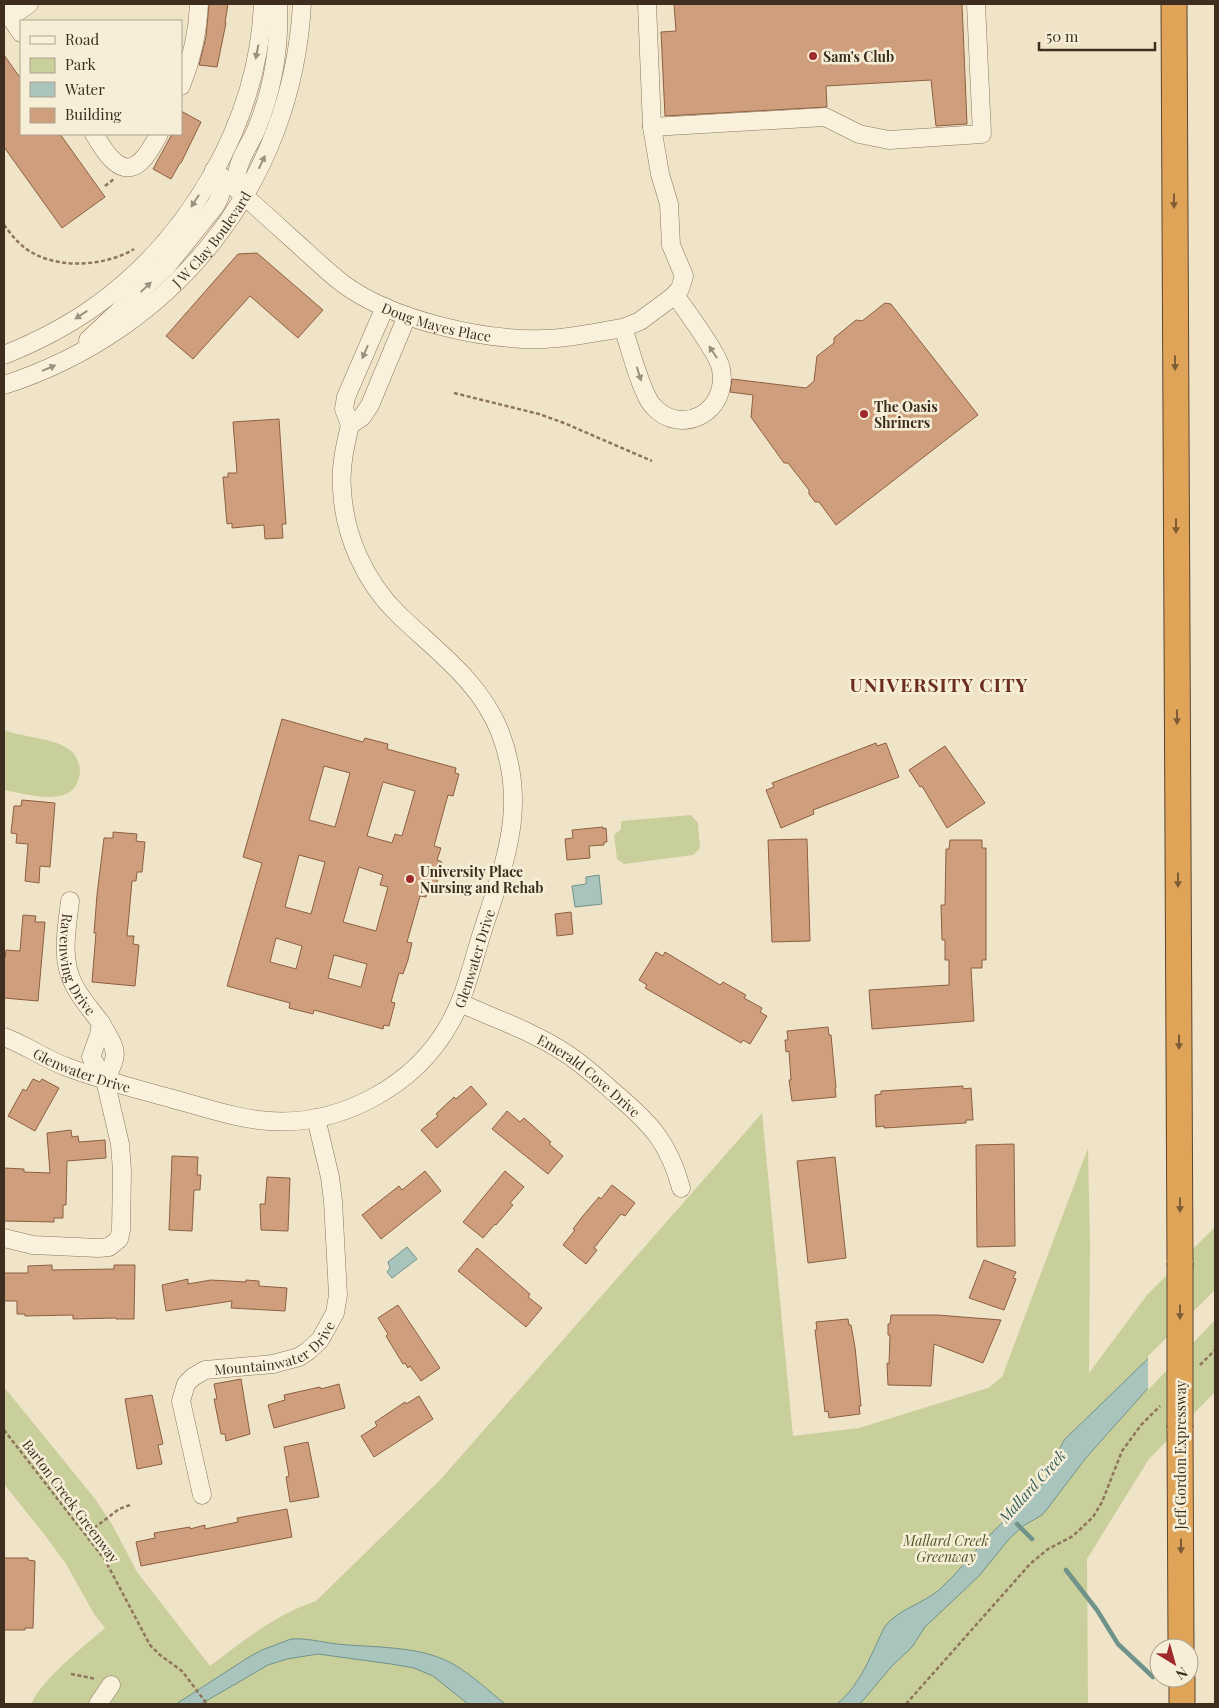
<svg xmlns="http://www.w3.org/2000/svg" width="1219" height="1708" viewBox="0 0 1219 1708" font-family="'Playfair Display',serif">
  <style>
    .green { fill: #c9cf9b }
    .water { fill: #a9c4bc; stroke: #6f938a }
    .pier { fill: #f0e4c8 }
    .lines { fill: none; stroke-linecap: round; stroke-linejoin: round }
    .stream { stroke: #6f938a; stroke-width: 4.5 }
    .building { fill: #cf9f7d; stroke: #8d5f41; fill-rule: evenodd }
    .minor-casing { stroke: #8d765c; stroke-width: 19 }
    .highway-casing { stroke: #5b4430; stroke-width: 27 }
    .path { stroke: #8d765c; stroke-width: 2.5; stroke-dasharray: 4 2.5; stroke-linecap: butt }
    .minor { stroke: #faf1dc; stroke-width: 18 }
    .highway { stroke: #e0a458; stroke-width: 25 }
    .highway-bridge-casing { stroke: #5b4430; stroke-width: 27; stroke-linecap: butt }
    .highway-bridge { stroke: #e0a458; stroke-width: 25 }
    .oneway { fill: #9c907e }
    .oneway2 { fill: #7e5d36 }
    .poi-dot { fill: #9e2a2b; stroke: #f7eed8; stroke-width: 2 }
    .labels { text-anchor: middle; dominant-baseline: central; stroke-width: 5; stroke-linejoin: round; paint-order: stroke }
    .poi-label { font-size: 14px; font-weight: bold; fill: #3d2e20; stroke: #f7eed8; text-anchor: start }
    .street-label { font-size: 14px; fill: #3d2e20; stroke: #f7eed8 }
    .park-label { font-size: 14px; font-style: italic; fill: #4d5a26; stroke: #f7eed8 }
    .water-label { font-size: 15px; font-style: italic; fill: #2f5d5a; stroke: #f7eed8 }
    .district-label { font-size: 19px; font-weight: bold; letter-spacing: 1px; fill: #6b2e1e; stroke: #f7eed8 }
  </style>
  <rect width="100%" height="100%" fill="#f0e4c8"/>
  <path class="green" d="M4 730C25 738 52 737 70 750 75 753 80 764 80 770 79 811 28 794 4 790Z
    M691 815 698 823 700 848 693 855 624 864 617 859 614 835 621 829V821Z
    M762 1113 793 1436 859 1428 988 1388 1002 1377 1088 1148 1090 1244 1089 1373 1147 1295 1215 1227V1392L1149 1459 1087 1559 1088 1704H31C44 1677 81 1649 105 1628L94 1614 66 1564 47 1538 4 1484V1387L96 1500 113 1526 137 1572 210 1666C243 1641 276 1614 316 1601L441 1479Z"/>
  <path class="water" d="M599 875 602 904 575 907 572 886 586 884V877Z
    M407 1247 417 1259 392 1278 387 1272 390 1268 388 1262Z
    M1158 1349 1165 1369 1085 1459 1048 1508 1042 1515 1023 1526 1009 1539 979 1576 925 1627 912 1647 892 1666 860 1704H837C861 1685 872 1652 885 1626 899 1609 922 1604 939 1590 956 1575 970 1556 985 1540 1006 1518 1029 1497 1051 1476 1057 1464 1057 1450 1065 1439Z
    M291 1639C307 1638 321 1642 337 1644 375 1648 419 1645 453 1664 472 1675 489 1691 505 1704H468L433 1676 414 1668 391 1664 318 1654 287 1659 268 1665 201 1704H176L249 1657 262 1650Z"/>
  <path class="pier" d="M1215 1290V1320L1148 1390V1356Z"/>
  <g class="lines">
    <path class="stream" d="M1017 1524 1032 1539
      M1066 1570 1097 1610 1118 1644 1153 1677"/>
  </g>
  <path class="building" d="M209 4H228L225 23H226L217 67 199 65 206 37Z
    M674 4H962L967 124 936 126 931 80 826 86 827 107 665 116 661 32 676 31Z
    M4 55 21 79V134H60L105 197 62 228 4 147Z
    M181 111 201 122 181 163H180L171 179 153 169 172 134H181Z
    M257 253 323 310 298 338 250 296 193 359 166 336 238 254Z
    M885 303 891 304 978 415 836 525 819 502H815L809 494V490L788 463H784L751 417 753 395 730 392 732 379 806 388 814 381 817 356 834 343V338L856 320 862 321Z
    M279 419 286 524H282L283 538 265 539 264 525 232 528V523L227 524 223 477H228V473H237L233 422Z
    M282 719 363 742 365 738 388 744 387 749 456 768 455 773 459 774 453 796 448 795 434 846 441 848 437 860 442 862 436 886 430 884 426 897 420 896 407 942 412 943 408 960 403 974 399 973 391 1002 395 1003 389 1026 384 1025 383 1029 314 1010 313 1014 289 1008 290 1003 227 986 262 863 243 857ZM324 766 350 773 335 827 309 820ZM383 782 415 791 402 836 395 834 392 843 367 836ZM299 855 325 862 311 914 285 907ZM359 867 383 875 380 885 388 887 376 931 343 922ZM276 938 302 946 296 969 270 962ZM334 955 367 964 361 987 328 978Z
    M876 743 877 746 886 743 899 777 813 810 814 814 781 828 766 790 774 787 772 783Z
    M945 746 985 803 947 828 922 786 920 787 909 770Z
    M22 800 55 803 50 867 40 866 39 883 25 881 28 844 16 843 17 834 11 833 14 806H21Z
    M603 827V829L606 828 607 842H604V845L589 846 590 858 567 860 565 839 573 838 572 830Z
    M113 832 137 834 136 841 145 842 142 872H137L136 881H132L129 915 127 936H134L133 944 139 945 135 986 92 982 96 933H94L97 895 104 838H113Z
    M807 839 810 941 772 942 768 840Z
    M950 840H982V848H986V960H982V968H971L974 1021 872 1029 869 990 949 985V960H945V940H942L941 905H945L946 849H949Z
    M571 912 573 934 557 936 555 914Z
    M23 915 36 916 35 922H45L38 1001 4 998V958H5L6 950 20 951Z
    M656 952 663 956 665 952 720 985 723 982 746 995 744 998 762 1008 760 1012 767 1016 750 1044 743 1040 741 1043 645 988 647 985 639 980Z
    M828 1027 829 1035H831L836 1088H835L836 1097 792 1101 789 1080H791L789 1051 786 1052 785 1040H788L787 1031Z
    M33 1079 40 1082 42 1079 59 1088 35 1131 8 1116 23 1089 26 1091Z
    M471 1086 487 1104 437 1148 421 1130 438 1116 436 1114 454 1097 456 1099Z
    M963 1086V1089L971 1088 973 1120H966V1123L884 1128V1126L876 1127 875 1095 881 1094V1091Z
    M507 1111 520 1122 524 1118 551 1142 549 1144 563 1156 548 1174 492 1129Z
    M71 1130 72 1137 78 1136 79 1142 105 1140 106 1158 67 1161 66 1205H63V1218H54V1222L4 1221V1168L24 1169V1172L50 1173 47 1133Z
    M1014 1144 1015 1246 977 1247 976 1145Z
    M172 1156 198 1157 197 1175H201L200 1190H194L192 1231 169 1230Z
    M835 1157 846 1258 808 1263 797 1161Z
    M425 1171 441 1191 381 1239 362 1215 399 1186 402 1190Z
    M505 1171 524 1187 510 1203 513 1205 496 1225 495 1224 483 1238 463 1222Z
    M267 1177 290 1178 288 1231 261 1230 260 1204H265Z
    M612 1185 635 1203 625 1216 621 1214 594 1248 597 1250 586 1264 563 1245 575 1230 573 1229 582 1217 599 1197 601 1199Z
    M477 1248 530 1294 528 1297 542 1308 526 1327 458 1271Z
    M984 1260 1016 1272 1013 1278 1016 1279 1004 1310 969 1298Z
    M52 1265V1270L114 1269V1265H135L134 1319H116V1318L73 1319V1315L25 1316V1314H17V1301H4V1273H28V1266Z
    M188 1279V1284L211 1280 246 1282V1280L259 1281V1286L287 1288 285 1311 231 1308 232 1301 166 1311 162 1285Z
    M398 1305 440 1368 421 1381 410 1366 408 1368 405 1363 403 1364 386 1336 388 1334 378 1318Z
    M891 1315H937L1001 1320 983 1363 934 1344 931 1386 888 1385 887 1363 889 1364 890 1335H888V1324H890Z
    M848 1319 849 1325H851L855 1347 861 1406H859L860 1414 829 1418 828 1411 825 1412 815 1330H817L816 1322Z
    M241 1379 250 1434 226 1441 225 1434H221L214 1399H217L214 1384Z
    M339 1384 345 1408 274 1428 268 1405 285 1400 284 1395 320 1387 321 1389Z
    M152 1395 163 1444 158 1445 162 1464 137 1469 125 1399Z
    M419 1396 433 1419 374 1457 361 1436 377 1426 375 1422 405 1402 406 1404Z
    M308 1442 319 1497 290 1502 286 1477 289 1476 284 1447Z
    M287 1509 292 1537 141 1566 136 1542 155 1538 154 1533 190 1527V1529L205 1525V1529L238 1522 237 1518Z
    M4 1558H28V1560L35 1561 33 1628H25V1630H4Z"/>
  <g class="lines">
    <defs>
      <g id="minor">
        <path d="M4 8 21 33"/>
        <path d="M10 17 29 4"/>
        <path d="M181 86C191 61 198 31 199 4"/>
        <path d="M652 127 825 117 859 134 889 140 982 134 976 4"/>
        <path d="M94 134C100 143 106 155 115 162 136 180 151 149 159 134"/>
        <path id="s1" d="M214 170C240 192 266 215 291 238 308 253 324 269 342 283 391 320 484 341 545 339 571 338 597 332 623 328L640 321 671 298 680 289 684 276 671 245 669 204 660 174 652 127 647 4"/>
        <path d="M244 195C241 187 235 178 238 169 241 155 252 141 257 128 273 88 280 47 278 4"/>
        <path d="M385 307 346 397 344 409 350 425 362 417 370 405 407 316"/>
        <path d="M623 328C630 347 641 393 653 406 680 437 729 413 721 369 719 355 685 309 675 295"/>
        <path d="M88 340 166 267 215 206C223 193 224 183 214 171"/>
        <path d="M4 355C36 342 66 327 94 307 190 239 258 122 263 4"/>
        <path id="s2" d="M4 385C174 330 292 184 302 4"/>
        <path id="s3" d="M70 901C67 928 60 959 74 985 81 999 92 1011 101 1023"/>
        <path id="s4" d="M460 1003C496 1019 534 1032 567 1054 585 1066 601 1081 617 1095 651 1124 669 1143 681 1188"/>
        <path id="s5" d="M4 1037C26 1045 45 1059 67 1067 101 1080 137 1089 173 1099 204 1107 237 1119 269 1121 341 1126 415 1086 450 1023 465 996 472 965 481 936 504 863 529 808 500 732 480 681 435 650 398 614 365 582 344 535 342 489 340 468 345 446 350 425"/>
        <path d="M4 1238 33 1245 98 1248 109 1247 119 1239 121 1230 122 1171 120 1144 105 1080 91 1057 99 1035 101 1023C116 1050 121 1052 105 1080"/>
        <path id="s6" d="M202 1495 181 1401 186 1384 193 1377 205 1370 273 1364 299 1357 308 1351 320 1340 335 1313 338 1295 333 1201 330 1177 316 1118"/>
        <path d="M98 1704 111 1685"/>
      </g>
      <path id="highway" d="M1174 4 1180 1263
        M1180 1428 1181 1648
        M1182 1678V1704"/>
    </defs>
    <use href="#minor" class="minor-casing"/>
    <use href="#highway" class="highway-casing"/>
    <path class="path" d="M105 186 114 179
      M4 225C10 233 17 242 25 248 54 270 104 267 134 249
      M454 393 539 414 564 423 652 461
      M1200 1365 1215 1350
      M4 1430 105 1560 150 1645 160 1655 182 1671 207 1704
      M89 1532 119 1509 130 1505
      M71 1674 96 1679
      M906 1704 1030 1564 1048 1549 1073 1536 1093 1517 1102 1502 1122 1451 1141 1425 1160 1406"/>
    <use href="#minor" class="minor"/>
    <use href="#highway" class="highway"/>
    <defs>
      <path id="highway-bridge" d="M1180 1428V1263"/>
    </defs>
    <use href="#highway-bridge" class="highway-bridge-casing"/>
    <use href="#highway-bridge" class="highway-bridge"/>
  </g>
  <defs><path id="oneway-solid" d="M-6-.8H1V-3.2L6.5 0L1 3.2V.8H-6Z" transform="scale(1.25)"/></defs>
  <g class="oneway">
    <use href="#oneway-solid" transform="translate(257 52) rotate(101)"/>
    <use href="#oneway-solid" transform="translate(262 162) rotate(-65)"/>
    <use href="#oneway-solid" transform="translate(195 201) rotate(123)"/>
    <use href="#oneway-solid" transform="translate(146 287) rotate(-43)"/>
    <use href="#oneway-solid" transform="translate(81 315) rotate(147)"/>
    <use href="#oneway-solid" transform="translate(365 352) rotate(113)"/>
    <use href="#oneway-solid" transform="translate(713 352) rotate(-123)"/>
    <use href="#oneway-solid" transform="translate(49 368) rotate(-23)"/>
    <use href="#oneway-solid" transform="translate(639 374) rotate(73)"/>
  </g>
  <g class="oneway2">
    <use href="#oneway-solid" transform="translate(1174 201) rotate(90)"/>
    <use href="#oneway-solid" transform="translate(1175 363) rotate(90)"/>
    <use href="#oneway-solid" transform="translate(1176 526) rotate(90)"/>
    <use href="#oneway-solid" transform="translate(1177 717) rotate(90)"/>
    <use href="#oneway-solid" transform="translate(1178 880) rotate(90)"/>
    <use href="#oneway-solid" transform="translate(1179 1042) rotate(90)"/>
    <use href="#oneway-solid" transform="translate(1180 1205) rotate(90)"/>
    <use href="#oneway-solid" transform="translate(1180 1312) rotate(90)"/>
    <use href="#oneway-solid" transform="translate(1181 1546) rotate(90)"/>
  </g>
  <g class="poi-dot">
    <circle cx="813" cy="56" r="5"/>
    <circle cx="864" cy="414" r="5"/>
    <circle cx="410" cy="879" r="5"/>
  </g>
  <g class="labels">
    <g class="poi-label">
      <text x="823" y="56">Sam's Club</text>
      <text x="874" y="406">The Oasis<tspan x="874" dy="16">Shriners</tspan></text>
      <text x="420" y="871">University Place<tspan x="420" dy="16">Nursing and Rehab</tspan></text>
    </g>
    <g class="street-label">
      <text stroke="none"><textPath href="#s2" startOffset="258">J W Clay Boulevard</textPath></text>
      <text stroke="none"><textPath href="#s1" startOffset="274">Doug Mayes Place</textPath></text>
      <text stroke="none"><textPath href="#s5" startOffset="565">Glenwater Drive</textPath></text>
      <text stroke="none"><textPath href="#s3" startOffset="66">Ravenwing Drive</textPath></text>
      <text stroke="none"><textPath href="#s5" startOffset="85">Glenwater Drive</textPath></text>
      <text stroke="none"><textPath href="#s4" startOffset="149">Emerald Cove Drive</textPath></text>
      <text stroke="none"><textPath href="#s6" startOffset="214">Mountainwater Drive</textPath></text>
      <text transform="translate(1180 1455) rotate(-90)">Jeff Gordon Expressway</text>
      <text transform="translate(71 1501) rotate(53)">Barton Creek Greenway</text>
    </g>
    <g class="park-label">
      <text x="946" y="1540">Mallard Creek<tspan x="946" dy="16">Greenway</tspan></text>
    </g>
    <g class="water-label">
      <text transform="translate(1032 1486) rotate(-48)">Mallard Creek</text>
    </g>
    <g class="district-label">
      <text x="939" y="684">UNIVERSITY CITY</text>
    </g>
  </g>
  <rect width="1219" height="1708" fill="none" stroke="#3d2e20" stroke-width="10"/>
  <rect x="20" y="20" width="162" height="115" fill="#f7eed8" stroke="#ada18e"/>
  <rect x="30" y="36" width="25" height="8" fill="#faf1dc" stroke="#ada18e"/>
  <text x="65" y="45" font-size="15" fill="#3d2e20">Road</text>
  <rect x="30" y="58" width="25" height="15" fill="#c9cf9b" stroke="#ada18e"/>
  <text x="65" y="70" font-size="15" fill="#3d2e20">Park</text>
  <rect x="30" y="82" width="25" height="15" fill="#a9c4bc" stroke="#ada18e"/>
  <text x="65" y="95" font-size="15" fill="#3d2e20">Water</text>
  <rect x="30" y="108" width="25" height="15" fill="#cf9f7d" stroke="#ada18e"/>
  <text x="65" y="120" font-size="15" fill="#3d2e20">Building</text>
  <g transform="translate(1174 1663) rotate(143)"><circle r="24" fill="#f7eed8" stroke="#ada18e"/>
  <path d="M0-4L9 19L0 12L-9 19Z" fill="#9e2a2b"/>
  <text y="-8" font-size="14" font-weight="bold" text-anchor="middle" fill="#3d2e20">N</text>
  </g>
  <path d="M1039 42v8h116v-8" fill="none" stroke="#3d2e20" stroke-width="2.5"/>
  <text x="1046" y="42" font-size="15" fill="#3d2e20" stroke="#f7eed8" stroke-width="4" paint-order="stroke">50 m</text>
</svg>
